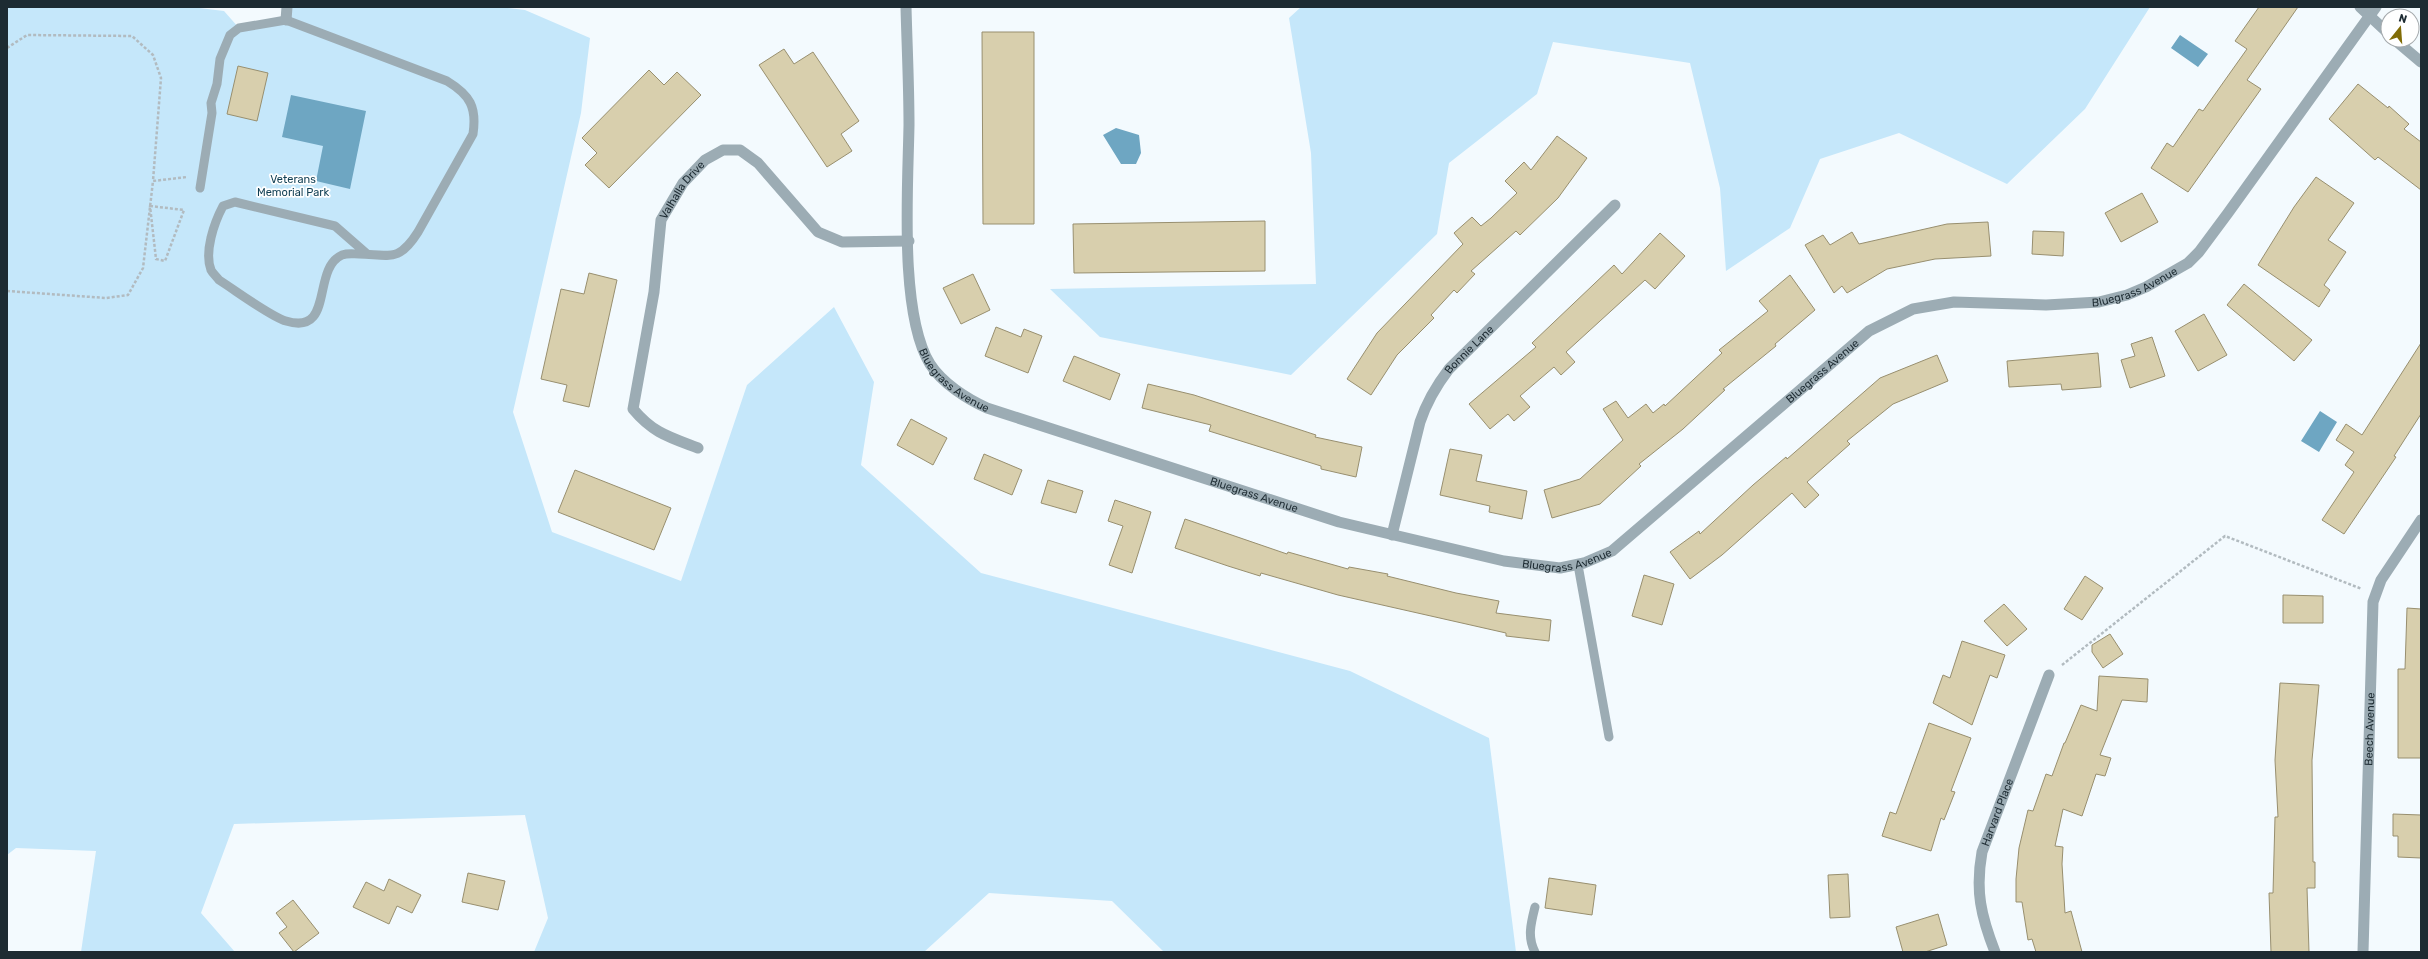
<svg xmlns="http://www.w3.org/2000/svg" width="2428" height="959" viewBox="0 0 2428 959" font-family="Rubik,sans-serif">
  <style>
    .green { fill: #c5e7fa }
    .water { fill: #6ea6c2 }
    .building { fill: #d8cfad; stroke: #988f6f }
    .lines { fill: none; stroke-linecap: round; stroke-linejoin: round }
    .path { stroke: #b2bbc0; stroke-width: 2.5; stroke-dasharray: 3 2; stroke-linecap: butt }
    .service { stroke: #9cacb4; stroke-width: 9 }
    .minor { stroke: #9cacb4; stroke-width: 11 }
    .labels { text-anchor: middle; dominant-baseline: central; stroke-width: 3.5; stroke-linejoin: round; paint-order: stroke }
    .park-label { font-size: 11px; fill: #0f3e53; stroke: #fff }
    .street-label { font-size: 11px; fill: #1d2b32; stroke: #fff }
  </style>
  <rect width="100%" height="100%" fill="#f3fafe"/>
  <path class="green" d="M7 7H191L224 11 239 28 285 20 287 7H498L525 10 590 38 581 113 513 412 552 532 681 581 747 385 834 307 874 382 861 465 981 573 1350 671 1489 738 1516 952H1164L1112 901 989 893 924 952H534L548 918 525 815 234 824 201 913 235 952H81L96 851 16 848 7 855Z
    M1301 7H2150L2085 109 2007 184 1899 133 1820 159 1790 228 1726 271 1720 188 1690 63 1553 42 1537 94 1449 163 1437 234 1291 375 1100 337 1050 289 1316 284 1311 153 1289 18Z"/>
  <path class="water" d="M2180 35 2208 54 2198 67 2171 48Z
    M291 95 366 111 350 189 316 181 323 146 282 137Z
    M1116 128 1139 135 1141 153 1136 164H1121L1103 135Z
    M2320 411 2337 422 2319 452 2301 441Z"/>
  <path class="building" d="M2259 7H2298L2247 80 2261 89 2188 192 2151 168 2167 143 2173 147 2199 109 2203 111 2247 49 2235 41Z
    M982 32H1034V224H983Z
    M784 49 794 64 813 52 859 121 841 134 852 151 827 167 759 65Z
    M238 66 268 73 257 121 227 114Z
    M649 70 664 85 677 72 701 95 609 188 585 165 597 153 582 138Z
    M2358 84 2388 108 2389 106 2409 124 2404 129 2421 142V190L2378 157 2375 160 2329 119Z
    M1557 136 1587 158 1558 198 1520 235 1516 231 1471 271 1475 274 1457 293 1454 290 1431 315 1434 318 1397 355 1371 395 1347 379 1377 333 1463 244 1454 233 1472 217 1481 226 1491 218 1517 193 1505 181 1524 162 1531 170Z
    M2316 177 2354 203 2328 240 2346 252 2324 285 2330 290 2319 307 2258 265 2294 207Z
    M2142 193 2158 222 2121 242 2105 213Z
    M1265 221V271L1074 273 1073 224Z
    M1988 222 1991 256 1935 259 1887 269 1847 293 1842 286 1834 293 1805 245 1823 235 1830 245 1852 232 1859 244 1947 224Z
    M2033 231 2064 232 2063 256 2032 254Z
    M1660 233 1685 256 1655 289 1645 280 1566 352 1575 362 1561 375 1554 367 1520 396 1530 407 1514 421 1508 414 1490 429 1469 404 1536 347 1532 343 1614 265 1622 274Z
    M589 273 617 280 589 407 563 401 567 385 541 379 561 289 584 294Z
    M973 274 990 310 961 324 943 288Z
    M1790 275 1815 310 1775 344 1776 346 1723 389 1725 390 1683 429 1639 464 1641 466 1600 504 1552 518 1544 490 1580 479 1623 440 1603 409 1616 401 1628 418 1646 404 1653 413 1664 404 1665 406 1722 353 1719 350 1768 311 1759 301Z
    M2244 284 2312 340 2294 361 2227 305Z
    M2204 314 2227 355 2198 371 2175 331Z
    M996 327 1021 337 1024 329 1042 336 1028 373 985 356Z
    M2152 337 2165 376 2130 388 2121 360 2135 356 2131 344Z
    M2421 343V414L2394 456 2396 457 2344 534 2322 520 2354 472 2345 465 2354 452 2336 440 2346 424 2362 435Z
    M2098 353 2101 387 2062 390 2061 384 2009 387 2007 361Z
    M1937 355 1948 381 1893 404 1847 441 1850 444 1807 482 1819 495 1805 508 1792 493 1722 555 1690 579 1670 552 1699 531 1700 534 1753 485 1786 457 1787 459 1880 378Z
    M1074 356 1120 374 1110 400 1063 381Z
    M1148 384 1194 395 1316 435 1315 437 1362 447 1356 477 1321 469V466L1209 431 1211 425 1142 408Z
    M911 419 947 438 933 465 897 445Z
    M1450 449 1482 455 1476 481 1527 491 1522 519 1489 512 1490 506 1440 495Z
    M984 454 1022 470 1012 495 974 479Z
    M575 470 671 508 654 550 558 512Z
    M1048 480 1083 491 1076 513 1041 503Z
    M1115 500 1151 512 1132 573 1109 565 1123 526 1108 521Z
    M1185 519 1287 554 1288 552 1348 569 1349 567 1388 574 1387 576 1456 593 1499 601 1496 613 1551 620 1549 641 1506 636V633L1338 595 1261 573 1260 576 1228 566 1175 548Z
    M1644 575 1674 584 1662 625 1632 616Z
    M2085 576 2103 588 2082 620 2064 609Z
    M2283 595 2323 596V623H2283Z
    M2004 604 2027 629 2007 646 1984 621Z
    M2407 608 2421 609V758H2398V669H2405Z
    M2110 634 2123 654 2103 668 2092 652V645Z
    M1962 641 2005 655 1997 678 1990 675 1972 725 1933 703 1943 675 1950 678Z
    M2099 676 2148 679 2147 702 2122 700 2100 755 2111 758 2105 776 2096 774 2082 816 2063 809 2055 846 2063 847 2062 864 2065 913 2071 911 2082 952H2036L2032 939 2028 940 2022 902H2016V879L2019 848 2028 810 2033 811 2046 774 2052 776 2064 743H2065L2081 705 2097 711Z
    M2280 683 2319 685 2312 760 2313 862H2315V888H2307L2309 952H2271L2269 893H2273L2275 817H2278L2275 760Z
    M1929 723 1971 738 1951 791 1955 792 1944 820 1941 818 1931 851 1882 836 1890 812 1896 814Z
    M2393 814 2421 815V858L2398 857V836H2393Z
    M468 873 505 881 498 910 462 902Z
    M1848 874 1850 917 1830 918 1828 875Z
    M1549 878 1596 885 1592 915 1545 908Z
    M389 879 421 895 412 913 397 906 389 924 353 907 366 882 384 891Z
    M293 900 319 933 294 952 279 933 287 927 276 913Z
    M1938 914 1947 945 1925 952H1903L1896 927Z"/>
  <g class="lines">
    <path class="path" d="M7 48 27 35 132 36 153 55 161 78 153 181 187 177
      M150 206 184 210 165 261 156 259Z
      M7 291 106 298 128 295 143 268 153 181
      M2062 665 2225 536 2362 589"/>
    <path class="service" d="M200 188 212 113 211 103 217 84 220 59 230 35 239 28 286 20 447 81C470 95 477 107 473 134L418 232C399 262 391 255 359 254 353 254 348 253 342 255 311 269 335 336 286 321 271 317 235 290 219 280 217 277 213 274 211 270 204 252 214 223 223 206L235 202 335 226 367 254
      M1578 565 1609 737
      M1535 952C1527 937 1531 923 1535 907"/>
    <g class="minor">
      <path id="s1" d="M906 7C907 46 909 86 909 125 908 186 899 314 930 364 942 383 967 399 987 408L1339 522 1504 561 1560 568 1584 563 1612 551 1869 331 1913 309 1954 302 2046 305 2099 302 2127 295 2146 287 2188 263 2199 252 2228 213 2376 7"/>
      <path d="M2360 7 2388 33"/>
      <path d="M286 20 287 7"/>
      <path d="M2395 40 2421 62"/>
      <path id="s2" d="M698 448C669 437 653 433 633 409L654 292 661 220 683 183 705 160 723 150H740L758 163 818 232 842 242 909 241"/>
      <path id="s3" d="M1392 535 1420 422C1427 401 1436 386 1449 369L1615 205"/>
      <path id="s4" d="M1995 952C1981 916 1975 891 1982 852L2049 675"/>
      <path id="s5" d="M2363 952 2373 602 2381 580 2421 520"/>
    </g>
  </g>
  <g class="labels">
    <g class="park-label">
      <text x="293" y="179">Veterans<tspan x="293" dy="13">Memorial Park</tspan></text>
    </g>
    <g class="street-label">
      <text stroke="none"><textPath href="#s2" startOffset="305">Valhalla Drive</textPath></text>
      <text stroke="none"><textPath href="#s1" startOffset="1697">Bluegrass Avenue</textPath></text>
      <text stroke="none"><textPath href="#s3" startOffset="205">Bonnie Lane</textPath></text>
      <text stroke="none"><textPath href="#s1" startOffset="1361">Bluegrass Avenue</textPath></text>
      <text stroke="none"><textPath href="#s1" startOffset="389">Bluegrass Avenue</textPath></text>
      <text stroke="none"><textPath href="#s1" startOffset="714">Bluegrass Avenue</textPath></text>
      <text stroke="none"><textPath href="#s1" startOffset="1037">Bluegrass Avenue</textPath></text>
      <text stroke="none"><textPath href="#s5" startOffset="223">Beech Avenue</textPath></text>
      <text stroke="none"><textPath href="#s4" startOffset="145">Harvard Place</textPath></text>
    </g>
  </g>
  <rect width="2428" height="959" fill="none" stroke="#1d2b32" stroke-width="16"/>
  <g transform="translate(2400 28) rotate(17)"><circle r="19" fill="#ffffff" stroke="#a5aaad"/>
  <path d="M0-3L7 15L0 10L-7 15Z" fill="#816c06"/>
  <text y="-6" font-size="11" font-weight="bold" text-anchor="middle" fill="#1d2b32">N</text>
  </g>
</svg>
